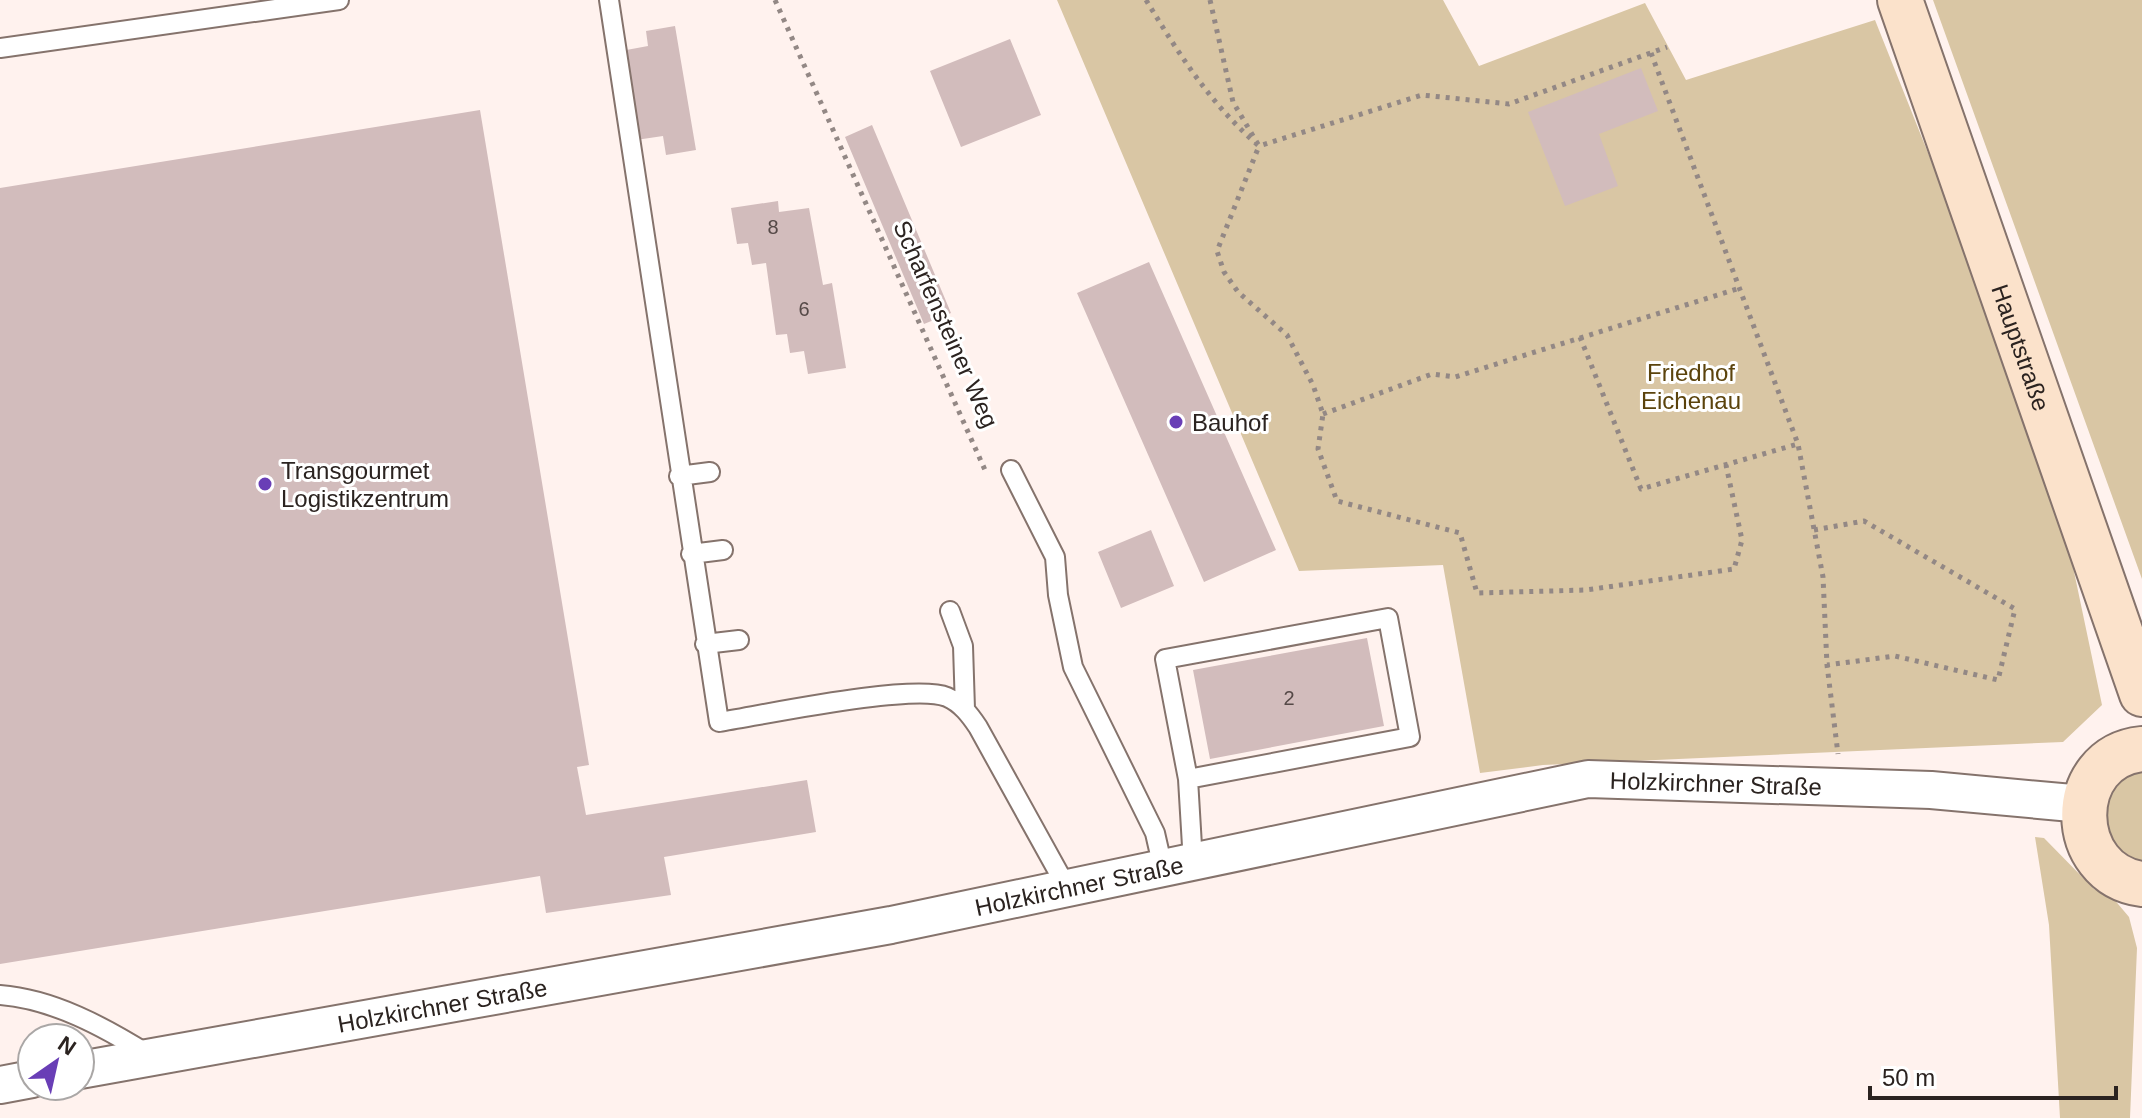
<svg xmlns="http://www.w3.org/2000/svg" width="2142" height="1118" viewBox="0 0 2142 1118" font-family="Helvetica,sans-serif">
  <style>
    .green { fill: #d9c6a4 }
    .building { fill: #d2bcbc }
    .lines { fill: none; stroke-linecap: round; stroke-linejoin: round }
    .service-casing { stroke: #85736c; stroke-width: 22 }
    .minor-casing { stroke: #85736c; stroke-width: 40 }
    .secondary-casing { stroke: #85736c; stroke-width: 48 }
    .path { stroke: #938885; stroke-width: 5; stroke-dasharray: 4 6; stroke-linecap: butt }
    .service { stroke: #fff; stroke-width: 18 }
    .minor { stroke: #fff; stroke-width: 36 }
    .secondary { stroke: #fbe2cb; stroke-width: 44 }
    .poi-dot { fill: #693eb6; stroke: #fff; stroke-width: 3 }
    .labels { text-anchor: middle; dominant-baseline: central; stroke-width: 6; stroke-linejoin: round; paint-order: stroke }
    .number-label { font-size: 20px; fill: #554947 }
    .street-label { font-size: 24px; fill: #2b2320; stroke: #fff }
    .park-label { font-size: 24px; fill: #5b430c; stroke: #fff }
    .poi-label { font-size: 24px; fill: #2b2320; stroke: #fff; text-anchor: start }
  </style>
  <rect width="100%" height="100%" fill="#fff2ee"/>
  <path class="green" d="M1057 0H1443L1479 66 1645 3 1686 80 1875 20 2005 346 2064 524 2102 705 2063 742 1543 765 1480 773 1443 565 1299 571Z
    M1933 0H2142V579Z
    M2142 764V868L2108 849 2099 799Z
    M2035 837 2044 838 2094 889 2113 898 2129 917 2137 948 2130 1118H2060L2049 925Z"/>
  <path class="building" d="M675 26 696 150 666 155 663 136 636 140 621 51 648 46 646 31Z
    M1010 39 1041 115 961 147 930 71Z
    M1641 68 1658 111 1599 134 1618 186 1565 206 1528 112Z
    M480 110 589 765 577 767 586 815 807 780 816 832 664 857 671 895 546 913 540 876 0 964V188Z
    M872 125 951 313 924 324 845 137Z
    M778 201 779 212 809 208 823 285 832 283 846 368 808 374 804 351 790 353 787 334 776 335 766 263 752 265 748 243 737 244 731 208Z
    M1149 262 1276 550 1204 582 1077 293Z
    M1151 530 1174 586 1121 608 1098 552Z
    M1367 638 1384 726 1210 759 1193 670Z"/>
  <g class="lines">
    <defs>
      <path id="service" d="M609 0 719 722C763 715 913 683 947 697 961 703 970 715 978 727L1066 886
        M0 48 339 0
        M1011 470 1055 557 1058 595 1073 667 1155 833 1163 868
        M679 476 710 472
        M691 554 723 550
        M950 611 963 646 965 709
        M705 644 739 640
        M1188 779 1410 737 1388 618 1165 659 1188 779 1193 863
        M0 995C53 999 104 1027 149 1055"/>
      <g id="minor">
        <path id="s1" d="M80 1070 891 925 1588 779 1931 790 2083 804"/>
        <path d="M0 1085 32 1079"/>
      </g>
      <g id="secondary">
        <path id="s2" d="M1900 0 2142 694"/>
        <path d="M2142 749C2064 757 2066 874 2142 884"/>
      </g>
    </defs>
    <use href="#service" class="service-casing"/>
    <use href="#minor" class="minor-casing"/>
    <use href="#secondary" class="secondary-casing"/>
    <path class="path" d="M775 0 985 470
      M1146 0C1179 54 1211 105 1259 146L1422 95 1509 104 1667 47
      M1210 0 1233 102 1259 146 1217 251 1224 272 1238 292 1287 335 1313 385 1323 414 1318 449 1337 501 1460 533 1477 593 1586 590 1734 569 1742 540 1726 465
      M1651 53 1798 444 1823 577 1827 665 1838 754
      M1580 337 1641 489 1798 444
      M1323 414 1432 374 1455 377 1740 288
      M1814 530 1864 521 2015 609 1998 680 1895 656 1827 665"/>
    <use href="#service" class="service"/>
    <use href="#minor" class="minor"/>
    <use href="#secondary" class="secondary"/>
  </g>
  <g class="poi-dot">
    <circle cx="1176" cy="422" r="8"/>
    <circle cx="265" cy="484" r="8"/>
  </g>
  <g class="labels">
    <g class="number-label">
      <text x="773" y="227">8</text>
      <text x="804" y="309">6</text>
      <text x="1289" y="698">2</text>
    </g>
    <g class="street-label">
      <text transform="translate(946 324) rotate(66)">Scharfensteiner Weg</text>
      <text stroke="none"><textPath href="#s2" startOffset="368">Hauptstraße</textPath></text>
      <text stroke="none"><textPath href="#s1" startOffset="1664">Holzkirchner Straße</textPath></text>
      <text stroke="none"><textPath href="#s1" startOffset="1016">Holzkirchner Straße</textPath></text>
      <text stroke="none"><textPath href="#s1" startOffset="368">Holzkirchner Straße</textPath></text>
    </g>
    <g class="park-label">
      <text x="1691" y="372">Friedhof<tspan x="1691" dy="28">Eichenau</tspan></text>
    </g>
    <g class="poi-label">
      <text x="1192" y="422">Bauhof</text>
      <text x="281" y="470">Transgourmet<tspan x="281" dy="28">Logistikzentrum</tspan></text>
    </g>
  </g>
  <g transform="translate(56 1062) rotate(34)"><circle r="38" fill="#ffffff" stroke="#aaa7a6" stroke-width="2"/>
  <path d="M0-6L14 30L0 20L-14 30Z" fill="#693eb6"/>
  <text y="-12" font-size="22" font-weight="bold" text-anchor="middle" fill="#2b2320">N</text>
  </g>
  <path d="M1870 1086v12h246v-12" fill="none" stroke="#2b2320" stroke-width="4"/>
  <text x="1882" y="1086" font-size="24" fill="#2b2320" stroke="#ffffff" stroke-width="6" paint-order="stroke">50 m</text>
</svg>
